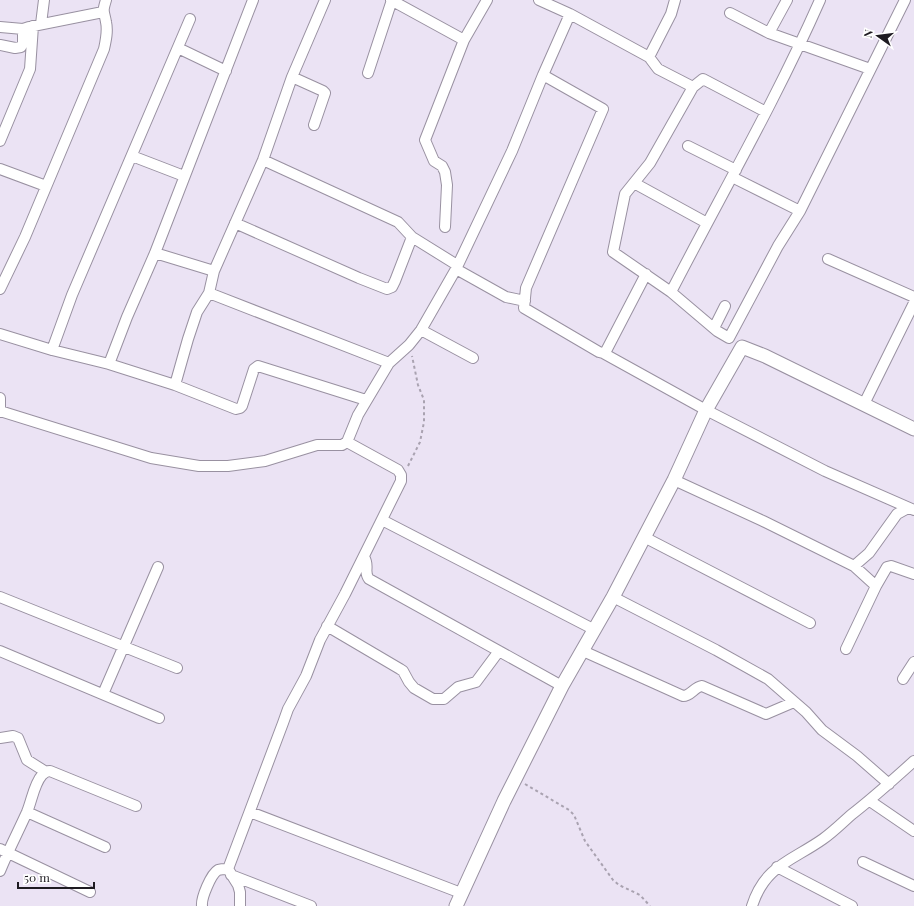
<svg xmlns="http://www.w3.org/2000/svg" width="914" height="906" viewBox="0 0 914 906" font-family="'Playfair Display',serif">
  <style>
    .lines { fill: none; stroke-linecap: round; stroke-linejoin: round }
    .minor-casing { stroke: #9991a1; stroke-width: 12 }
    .major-casing { stroke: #9991a1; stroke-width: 15 }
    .path { stroke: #a9a2b0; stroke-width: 2; stroke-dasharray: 3 3; stroke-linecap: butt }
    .minor { stroke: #fff; stroke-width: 10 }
    .major { stroke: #fff; stroke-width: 13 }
  </style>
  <rect width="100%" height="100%" fill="#ebe3f4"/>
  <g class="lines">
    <defs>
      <path id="minor" d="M391 0 464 40
        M539 0 570 14 649 57 658 69 693 87
        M730 13 769 33 870 69
        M41 24 44 0
        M0 27 23 29 29 27
        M769 33 787 0
        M0 45 15 48 21 47 23 43V29
        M178 48 226 71
        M649 57 671 14 675 0
        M368 73 392 0
        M543 75 603 109 526 288 524 308 599 352 603 353 606 351 646 274
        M292 77 323 91 325 93 314 125
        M766 112 703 79 693 87 650 163 625 194 613 252 671 292C721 195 776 100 820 0
        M0 141 30 69 33 26 103 12
        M688 146 736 170
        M132 156 184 176
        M263 160 398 222 412 237 457 265
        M0 169 46 186
        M732 177 800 211
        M634 183 707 223
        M235 223 359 278 387 289 392 287 395 281 412 237
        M445 227 447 185 445 172 442 166 434 161 425 140 464 40 487 0
        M155 253 214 271
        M828 259 914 297
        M456 269 506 297 525 301
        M0 289 25 237 104 49C106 40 108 31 106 22 104 10 102 13 106 0
        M671 292 717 331 729 338 778 246 800 211 905 0
        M209 293 389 363
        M714 328 725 306
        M421 330 473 358
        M0 334 52 350 109 364 175 385 236 409 240 408 242 406 254 369 258 366 366 400
        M52 350 72 295 190 19
        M603 353 706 410 825 471 914 510
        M109 364 127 317 155 253 253 0
        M175 385 188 339 197 312 209 293 214 271 263 160 292 77 325 0
        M0 398V412
        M864 404 914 303
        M0 411 151 458 199 466H228L265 461 317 445H342L347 442 358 415 389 363 409 345 421 330 456 269 512 151 543 75 570 14
        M674 480 763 521 854 566 876 586
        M382 520 595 630
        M644 537 810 623
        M364 557C370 566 363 572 369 579L562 686
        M854 566 869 553 897 514 908 508
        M0 597 177 668
        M613 597 716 650 768 679 806 712 822 730 857 756 889 784
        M327 626 400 669 403 671 409 682 414 688 433 699H444L458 687 476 682 499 651
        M846 649 876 586 887 567 891 566 914 574
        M0 651 159 718
        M583 651 683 696C691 696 694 687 702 686L766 714 794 702
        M903 679 914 662
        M103 694 158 567
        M0 738 13 736 18 738 27 760 46 772
        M870 801 914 831
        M27 812 105 847
        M250 812 461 893
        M0 849 90 892
        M863 862 914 886
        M777 867 852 906
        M0 871C8 851 18 832 27 812 32 800 34 784 42 775 45 772 47 771 50 771L136 806
        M231 875 311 906
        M202 906C201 898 211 874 218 870 221 869 225 869 228 869
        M240 906V892L238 885 228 869 283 723 288 709 306 676 320 640 345 594 401 481V475L398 470 347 442
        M752 906C765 865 792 861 823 839 833 832 842 823 851 815 873 798 893 780 914 761"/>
      <path id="major" d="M456 906 504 801 562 686 613 597 674 480 706 410 742 347 765 356 914 429"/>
    </defs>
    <use href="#minor" class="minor-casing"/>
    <use href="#major" class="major-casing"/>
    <path class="path" d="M408 466 420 442 424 422V400L418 385 412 356
      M525 784 569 810 574 815 585 841 613 880 619 885 640 895 650 906"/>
    <use href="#minor" class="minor"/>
    <use href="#major" class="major"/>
  </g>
  <g transform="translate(878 36) rotate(284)" stroke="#ffffff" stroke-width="3" paint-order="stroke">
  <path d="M0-3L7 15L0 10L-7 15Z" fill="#1e1b21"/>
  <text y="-6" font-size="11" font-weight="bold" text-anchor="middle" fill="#1e1b21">N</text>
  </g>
  <path d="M18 882v6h76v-6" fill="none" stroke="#1e1b21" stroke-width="2"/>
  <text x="24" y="882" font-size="12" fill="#1e1b21" stroke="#ffffff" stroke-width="3" paint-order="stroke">50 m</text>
</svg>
